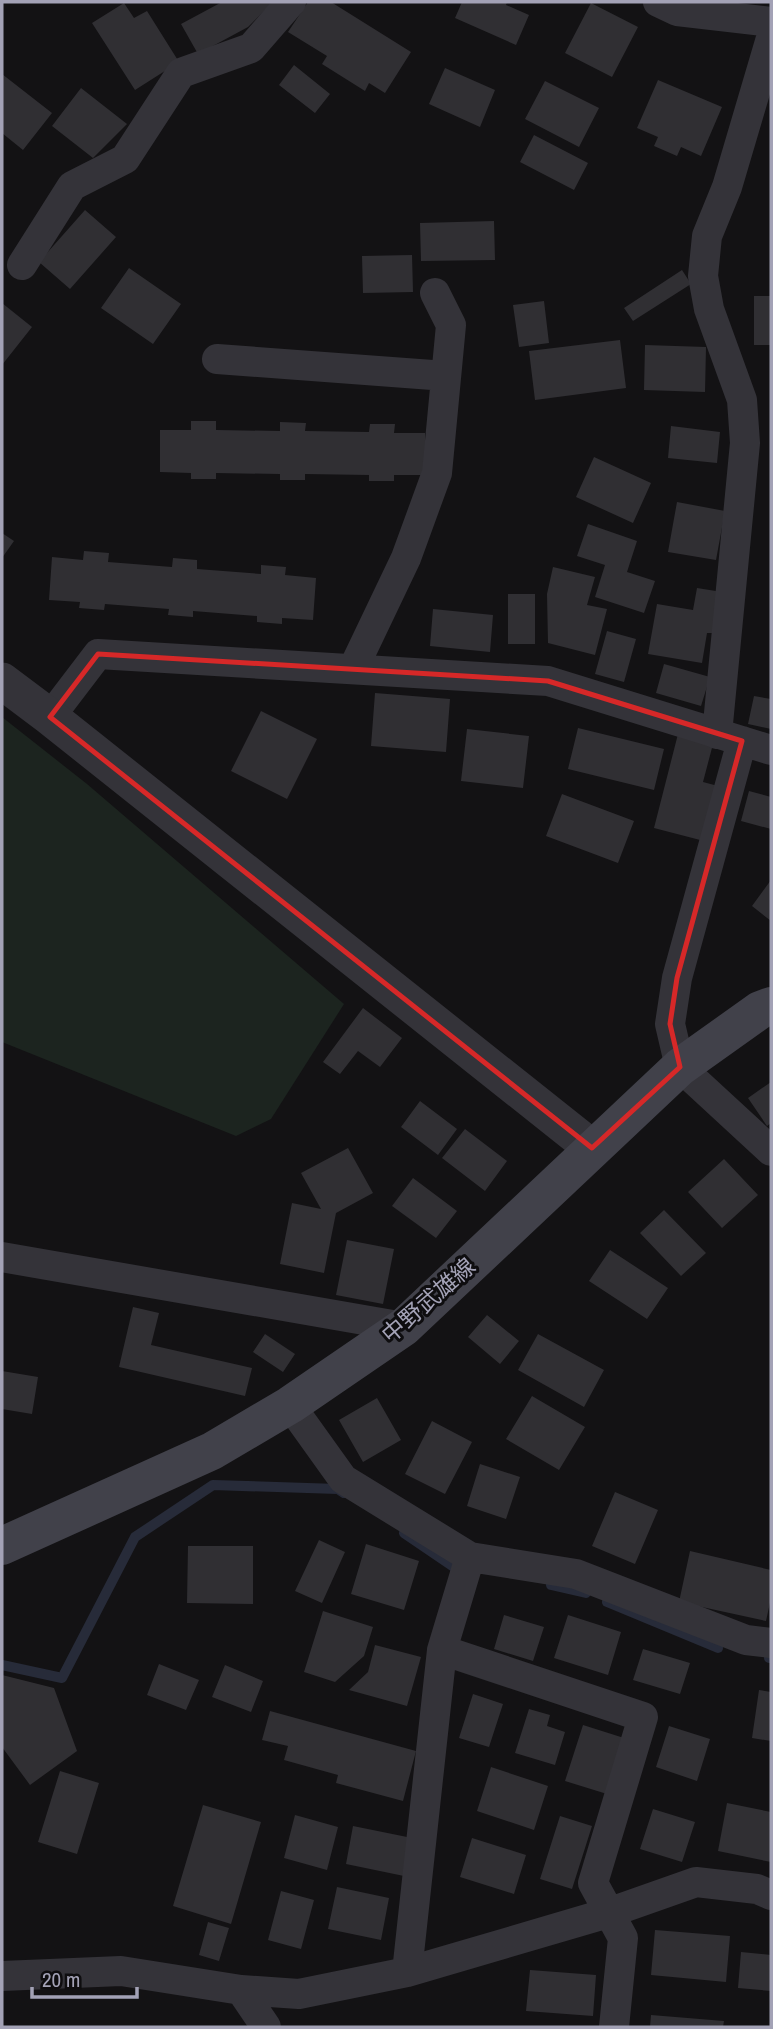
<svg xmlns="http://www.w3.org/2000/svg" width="773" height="2029" viewBox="0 0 773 2029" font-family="'Archivo Narrow','Noto Sans JP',sans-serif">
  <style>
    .green { fill: #1c241f }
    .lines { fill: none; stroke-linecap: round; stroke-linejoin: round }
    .stream { stroke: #272b39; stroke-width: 10 }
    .building { fill: #302f33 }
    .minor { stroke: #343339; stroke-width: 30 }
    .tertiary { stroke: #343339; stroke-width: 37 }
    .secondary { stroke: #41414a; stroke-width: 38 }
    .marked { fill: none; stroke: #d62828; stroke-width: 5; stroke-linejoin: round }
    .labels { text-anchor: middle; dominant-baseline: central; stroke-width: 6; stroke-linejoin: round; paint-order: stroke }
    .street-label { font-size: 23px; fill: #a3a2b6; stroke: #0e0d0f }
  </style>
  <rect width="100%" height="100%" fill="#131214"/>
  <path class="green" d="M2 717 87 784 344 1004 271 1119 236 1136 2 1042Z"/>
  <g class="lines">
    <path class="stream" d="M404 1533 454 1567
      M551 1585 586 1593
      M607 1602 718 1648
      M769 1658H771
      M2 1665 62 1678 135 1537 213 1485 338 1489 344 1493"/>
  </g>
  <path class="building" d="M222 2H273L248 27 198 54 181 24Z
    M308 2H331L411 52 385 93 369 83 365 91 322 64 327 56 288 32Z
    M462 2H507L506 5 529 15 516 45 455 18Z
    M124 3 134 18 147 11 179 62 135 90 92 23Z
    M591 3 638 27 612 77 565 53Z
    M294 65 330 94 315 113 279 85Z
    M445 68 495 90 480 127 429 104Z
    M2 74 52 113 23 150 2 133Z
    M658 80 722 107 701 156 681 147 677 156 654 146 658 137 637 128Z
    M545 81 599 108 579 147 525 119Z
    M81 88 127 124 93 158 52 126Z
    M534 135 588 163 574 190 520 162Z
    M85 210 116 237 70 289 39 262Z
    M494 221 495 260 421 261 420 223Z
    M412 255 413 292 363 293 362 256Z
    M129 268 181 304 153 344 101 308Z
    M682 270 691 284 633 321 624 308Z
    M754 296H771V345H754Z
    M544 301 549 343 519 347 513 305Z
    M2 303 32 327 2 365Z
    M620 340 626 388 535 400 529 351Z
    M645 345 706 347 705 392 644 390Z
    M191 421H216V430L280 431V422L306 423 305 431 369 432 370 424H395L394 433H425V475H394V481H369V475L305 474V480H280V474L216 473V479H191V473L160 472V430H191Z
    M671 426 720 432 717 463 668 458Z
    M594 457 651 483 633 523 576 497Z
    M677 502 725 511 716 560 668 552Z
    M588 524 637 541 627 572 655 581 644 613 595 597 605 565 577 556Z
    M2 533 14 541 2 558Z
    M84 551 109 553 108 562 172 567 173 558 197 560V569L261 574V565L286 567 285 575 316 578 313 620 282 618V624L257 622V616L193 611V617L168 615 169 609 105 604 104 610 79 608 80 602 49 600 52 557 83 560Z
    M553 567 595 577 587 605 607 609 595 655 548 643 547 594Z
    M697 588 722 592 714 633H707L702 663 648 654 657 604 693 610Z
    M508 594H535V644H508Z
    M433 609 493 615 490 652 430 646Z
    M607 631 636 639 624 682 595 674Z
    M664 664 710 677 701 706 656 693Z
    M375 693 450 699 446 752 371 746Z
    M754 696 771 699V729L748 724Z
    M261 711 317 739 287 799 231 771Z
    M578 728 664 749 654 790 568 769Z
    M467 729 529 736 523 788 461 781Z
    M678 734 713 744 703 782 718 786 704 841 654 828Z
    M749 791 771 797V829L741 821Z
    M562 794 634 821 618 863 546 836Z
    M771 880V921L752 906Z
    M363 1008 402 1038 380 1067 358 1051 340 1074 323 1062Z
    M771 1082V1123L767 1126 748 1098Z
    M420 1101 457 1129 438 1155 401 1127Z
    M465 1129 507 1161 485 1191 442 1158Z
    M348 1148 373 1193 336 1213 324 1273 280 1264 292 1203 321 1209 301 1173Z
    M724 1159 758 1195 722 1228 688 1192Z
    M413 1178 457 1211 436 1238 392 1206Z
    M664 1210 706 1253 681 1276 640 1233Z
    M347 1240 394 1249 383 1304 336 1295Z
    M610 1250 668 1288 647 1319 589 1281Z
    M133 1307 159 1313 151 1345 252 1368 245 1396 119 1367Z
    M487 1315 519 1341 500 1364 468 1337Z
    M265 1334 295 1354 283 1372 253 1352Z
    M538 1334 604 1370 584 1407 518 1370Z
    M2 1371 38 1377 32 1414 2 1409Z
    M532 1396 585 1427 559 1470 506 1439Z
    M377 1398 401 1440 363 1462 339 1420Z
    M432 1421 472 1442 445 1494 405 1474Z
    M480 1464 520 1477 506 1519 467 1506Z
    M615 1492 658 1510 635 1564 592 1546Z
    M319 1540 345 1552 322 1603 295 1591Z
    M366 1544 419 1561 404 1610 351 1594Z
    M188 1546H253V1604L187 1603Z
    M690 1551 771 1570V1598L766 1621 679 1602Z
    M323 1611 373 1627 364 1656 335 1682 304 1672Z
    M504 1615 544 1627 533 1661 494 1649Z
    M568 1615 621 1632 608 1675 554 1658Z
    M375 1645 421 1657 407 1706 349 1690 368 1672Z
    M643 1649 690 1663 680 1694 633 1680Z
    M159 1664 199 1680 186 1710 147 1695Z
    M225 1665 263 1681 251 1712 212 1697Z
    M2 1675 54 1688 77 1751 30 1785 2 1747Z
    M759 1690 771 1692V1741L752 1738Z
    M473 1694 503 1704 489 1747 459 1738Z
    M529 1709 550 1715 547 1726 565 1732 555 1765 515 1753Z
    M270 1711 416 1751 403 1801 336 1783 338 1775 284 1760 288 1746 262 1740Z
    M583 1725 624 1738 607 1794 565 1781Z
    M669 1726 710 1739 697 1781 656 1767Z
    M491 1767 548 1786 534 1830 477 1811Z
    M60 1771 99 1783 77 1854 38 1842Z
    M727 1803 771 1812V1862L718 1851Z
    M203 1805 261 1822 231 1924 173 1906Z
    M653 1809 695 1822 682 1862 640 1849Z
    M295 1815 338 1827 327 1870 284 1858Z
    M560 1816 592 1826 572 1889 540 1879Z
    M353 1826 412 1838 404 1876 346 1864Z
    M472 1838 526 1855 514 1894 460 1877Z
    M337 1887 389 1898 381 1940 328 1929Z
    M281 1891 314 1900 301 1949 268 1940Z
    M208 1922 229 1928 219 1961 199 1955Z
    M655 1930 730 1936 726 1982 651 1975Z
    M741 1952 771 1955V1991L738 1988Z
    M530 1970 596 1975 593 2016 526 2011Z
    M651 2015 724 2021 723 2027H650Z"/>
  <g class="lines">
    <path class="minor" d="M658 2 677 11 771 22
      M22 265 72 186 125 159 181 73 251 48 291 2
      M217 359 446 376
      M353 669 406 558 437 473 451 325 435 293
      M50 717 98 654 548 681 771 750
      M717 734 745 443 742 400 709 309 703 276 707 236 727 187 771 38
      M742 741 677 978 670 1024 680 1067 771 1151
      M2 1257 404 1327
      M290 1405 343 1479 470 1557 576 1574 746 1640 771 1643
      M442 1650 643 1717 593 1883 623 1938 614 2027
      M407 1972 442 1650 470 1557
      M2 1976 121 1971 241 1990 299 1994 407 1972 608 1913 696 1882 757 1889 771 1895
      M241 1990 266 2027"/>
    <path class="tertiary" d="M2 681 50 717 592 1148"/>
    <path class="secondary" d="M2 1546 212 1451 290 1405 404 1327 680 1067 760 1010 771 1006"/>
  </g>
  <path class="marked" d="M98 654 548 681 742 741 677 978 670 1024 680 1067 592 1148 50 717Z"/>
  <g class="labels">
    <g class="street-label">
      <text transform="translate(428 1300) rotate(-41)">中野武雄線</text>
    </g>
  </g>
  <rect width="773" height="2029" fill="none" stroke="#a3a2b6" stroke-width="7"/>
  <path d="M32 1987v10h105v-10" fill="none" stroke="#a3a2b6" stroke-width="3.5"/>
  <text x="42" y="1987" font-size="21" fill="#a3a2b6" stroke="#0e0d0f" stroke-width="5" paint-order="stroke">20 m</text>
</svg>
